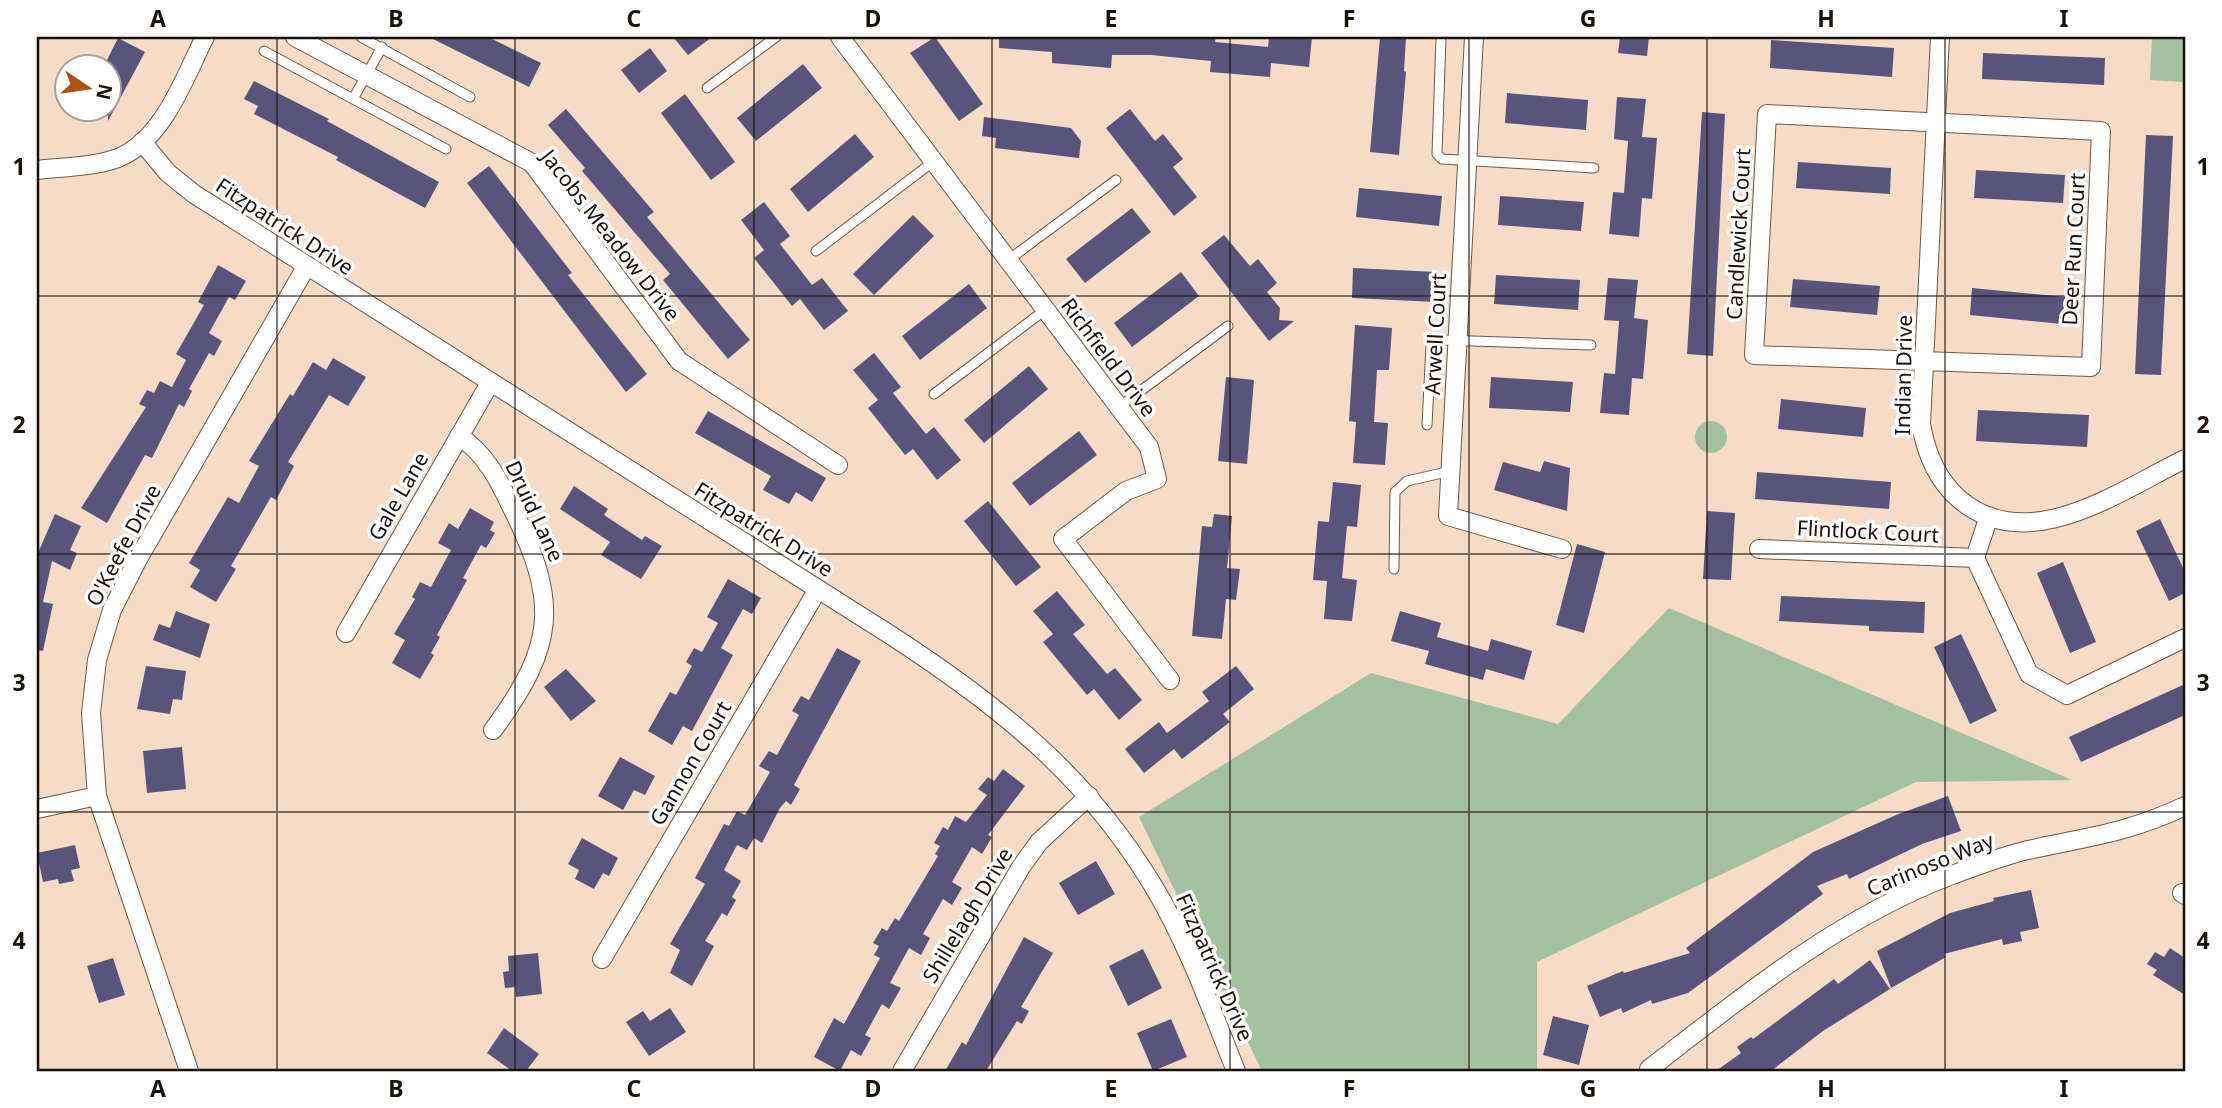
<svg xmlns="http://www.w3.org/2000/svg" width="2222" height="1108" viewBox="0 0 2222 1108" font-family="'Noto Sans',sans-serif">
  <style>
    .green { fill: #a4c19f }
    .building { fill: #59547b }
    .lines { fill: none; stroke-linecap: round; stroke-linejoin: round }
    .service-casing { stroke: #6e5845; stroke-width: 11 }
    .minor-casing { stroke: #6e5845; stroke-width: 20 }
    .service { stroke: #fff; stroke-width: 9 }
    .minor { stroke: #fff; stroke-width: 18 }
    .grid { fill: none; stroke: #191009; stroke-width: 2; stroke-opacity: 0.55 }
    .labels { text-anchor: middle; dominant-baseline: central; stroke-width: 7; stroke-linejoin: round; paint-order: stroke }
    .street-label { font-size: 21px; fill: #191009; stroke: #fff }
    .neatline { fill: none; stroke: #191009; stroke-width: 2.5 }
    .grid-label { font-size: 23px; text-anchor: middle; font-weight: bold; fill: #191009 }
  </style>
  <rect width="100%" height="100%" fill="#f6dcc6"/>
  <path class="green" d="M2152 37 2185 39 2183 82 2150 80Z
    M1695 437a16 16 0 1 1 32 0a16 16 0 1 1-32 0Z
    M1669 608 2072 780 1916 782 1537 962V1071H1262L1139 817 1371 673 1558 724Z"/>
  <path class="building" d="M429 37H488L541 63 529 87Z
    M673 37H712L688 55Z
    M935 37 983 104 959 121 910 53Z
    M999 37H1216L1215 42 1268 47 1269 37H1312L1309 67 1271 63 1270 77 1210 72 1211 61 1151 55H1112L1111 68 1052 63V52L999 48Z
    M1380 37H1406L1404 71 1406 72 1399 155 1370 152Z
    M1620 37H1649L1647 56 1618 53Z
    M118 38 145 52 108 121V66H104Z
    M1771 40 1894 48 1892 77 1770 68Z
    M650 48 667 71 639 93 621 70Z
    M1983 53 2105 58 2104 85 1982 79Z
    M803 64 822 88 756 141 737 118Z
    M254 81 329 119 327 121 439 182 425 208 336 160 338 157 254 114 258 106 244 99Z
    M1507 93 1588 100 1586 130 1505 123Z
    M685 94 735 162 711 180 661 113Z
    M1617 97 1646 99 1642 137 1657 138 1652 199 1642 198 1639 237 1609 234 1613 192 1624 193 1628 141 1614 139Z
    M566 109 654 212 647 217 750 340 728 359 663 280 670 274 582 171 585 168 548 125Z
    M1130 109 1155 141 1163 134 1183 159 1173 167 1197 197 1174 216 1106 128Z
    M1702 112 1725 114 1713 356 1687 354Z
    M984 117 1071 128 1081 141 1079 158 995 148 996 138 982 136Z
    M855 134 874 157 808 212 790 189Z
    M2146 135 2173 136 2161 375 2135 374Z
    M1798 162 1891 168 1890 194 1796 188Z
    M489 166 572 273 568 275 647 374 626 392 467 183Z
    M1976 170 2065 175 2063 203 1974 198Z
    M1359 188 1442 196 1439 226 1356 217Z
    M1500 196 1584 202 1581 231 1498 225Z
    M764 202 790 236 780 244 812 285 822 278 848 311 824 330 800 299 792 306 754 258 764 250 741 220Z
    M1132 208 1151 232 1085 283 1066 259Z
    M913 215 934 236 874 295 853 274Z
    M1224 235 1250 266 1258 259 1277 283 1267 292 1280 308 1279 320 1294 321 1269 341 1201 253Z
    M218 265 246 281 235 300 229 297 209 333 222 341 214 356 209 353 189 389 192 391 184 407 179 404 152 458 145 455 107 523 81 508 146 407 139 404 147 390 154 393 160 381 172 387 186 360 176 354 204 305 198 302Z
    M1353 268 1437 272 1436 302 1352 298Z
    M1181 272 1199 296 1132 347 1114 323Z
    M1496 275 1580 280 1578 310 1494 304Z
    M1608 278 1638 280 1634 318 1648 320 1643 379 1632 378 1629 415 1600 413 1604 373 1615 374 1619 321 1604 320Z
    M1793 279 1880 286 1877 315 1790 307Z
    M969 284 987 308 920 360 902 336Z
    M1972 288 2065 297 2062 324 1970 315Z
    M1355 325 1392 328 1389 370H1377L1374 422 1388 423 1385 465 1353 463 1356 422 1349 421Z
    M874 353 901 387 893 393 926 434 934 427 961 460 937 480 913 449 905 455 868 408 878 400 853 370Z
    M333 358 366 377 348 406 329 395 288 462 294 466 276 500 271 497 231 566 236 569 216 602 190 587 200 570 189 563 228 497 239 503 259 466 249 461 290 394 293 396 313 362 326 370Z
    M1029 366 1048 389 984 443 964 420Z
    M1226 377 1254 380 1247 464 1218 461Z
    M1491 377 1573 382 1570 412 1489 408Z
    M1781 399 1866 408 1863 437 1778 429Z
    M1978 410 2089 415 2087 447 1976 441Z
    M708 411 826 478 812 502 796 492 789 504 763 490 771 476 695 433Z
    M1079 431 1097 455 1030 506 1012 483Z
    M1544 461 1570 468 1567 511 1494 490 1503 462 1540 472Z
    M1757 472 1891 482 1889 509 1755 499Z
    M1333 482 1361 485 1357 527 1347 526 1342 578 1357 580 1352 621 1324 619 1327 581 1313 580 1318 521 1329 522Z
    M574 486 608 509 604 515 642 540 645 536 662 546 641 579 601 555 610 542 560 509Z
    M988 501 1041 567 1016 586 964 521Z
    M470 508 494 522 490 530 495 533 486 548 481 545 463 578 467 580 437 635 440 637 431 653 434 655 420 679 392 663 405 640 394 634 415 599 412 597 420 582 431 587 451 550 438 543 449 523 458 529Z
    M1707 511 1735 513 1731 580 1703 579Z
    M55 514 81 526 70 550 77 553 70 570 52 561 43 602 53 604 43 651 37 650V555Z
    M1214 514 1232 516 1227 568 1240 569 1236 600 1226 599 1222 639 1192 636 1202 526 1212 527Z
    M2160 519 2185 572V593L2169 601 2136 531Z
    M1577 544 1605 552 1584 633 1556 625Z
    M2063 562 2096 642 2070 653 2037 573Z
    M728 579 761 598 752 614 743 609 721 648 733 655 692 731 683 726 672 745 648 731 670 692 676 695 692 666 686 662 694 648 702 652 718 623 707 617Z
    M1057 591 1085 625 1073 634 1107 674 1115 668 1142 700 1119 720 1094 689 1087 695 1043 642 1053 634 1033 611Z
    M1781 596 1925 602 1924 633 1869 631V626L1779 621Z
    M176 611 210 624 200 658 153 640 159 624 170 628Z
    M1400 611 1441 623 1437 637 1488 651 1491 639 1532 651 1524 680 1486 669 1483 680 1425 664 1429 651 1391 641Z
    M1961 634 1997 711 1970 724 1934 647Z
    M837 648 861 661 802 770 794 785 800 789 791 805 786 801 780 808 762 843 754 838 747 850 737 845 724 870 741 881 732 897 736 900 727 916 722 913 705 941 714 946 692 986 670 973 680 950 670 944 705 884 695 878 724 824 729 826 737 811 745 815 770 772 759 766 769 751 777 755 799 715 792 711 801 696 809 700Z
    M146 666 186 671 182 700 173 699 170 714 137 709Z
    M1236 666 1254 689 1223 714 1230 722 1182 759 1174 749 1144 773 1125 749 1159 722 1167 733 1209 701 1202 692Z
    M566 669 596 701 571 721 544 687Z
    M2185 684V715L2081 762 2069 737Z
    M182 747 186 789 147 793 143 751Z
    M620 757 655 776 645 795 634 790 623 810 598 796Z
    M1003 769 1025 786 988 835 992 837 982 854 972 847 952 882 962 888 952 905 943 899 923 934 930 938 921 955 909 948 890 983 901 988 889 1009 882 1004 865 1035 871 1038 861 1056 851 1050 840 1071 814 1057 834 1018 844 1024 880 958 874 955 879 946 873 943 882 928 887 931 895 918 899 921 938 856 935 854 940 846 934 843 943 827 948 830 955 816 966 822 987 795 978 789 988 777 994 781Z
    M1948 796 1961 831 1922 844 1849 879 1847 874 1817 886 1823 894 1688 993 1652 1004 1651 1000 1623 1013 1621 1008 1600 1017 1587 986 1623 971 1624 973 1690 953 1686 948 1813 852 1896 815Z
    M582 838 618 858 609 876 603 873 594 889 575 879 579 870 568 864Z
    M75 845 80 868 71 870 74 881 59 884 58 879 43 882 37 853Z
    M1096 861 1115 894 1078 915 1059 883Z
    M2031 890 2039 928 2020 932 2022 941 2003 945 2002 939 1944 954 1946 957 1891 988 1877 951 1950 913 1994 901 1993 898Z
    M1024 937 1053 953 1021 1007 1029 1011 1022 1024 1017 1021 986 1071H945L962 1042 966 1045Z
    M2170 948 2185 958V995L2153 975 2157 970 2147 964 2155 952 2164 957Z
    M1143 949 1162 988 1128 1006 1109 966Z
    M538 953 542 994 516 997 515 987 505 988 503 972 509 971 508 956Z
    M113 958 125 995 99 1003 87 966Z
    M1870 960 1890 989 1823 1031 1771 1071H1716L1741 1053 1737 1047 1751 1037 1753 1039 1834 979 1838 984Z
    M670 1008 686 1032 649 1056 626 1022 643 1011 650 1021Z
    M1553 1016 1589 1025 1579 1065 1543 1055Z
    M1171 1019 1187 1057 1153 1071 1137 1033Z
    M504 1028 539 1054 526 1071H512L487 1053Z"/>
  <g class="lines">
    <defs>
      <path id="service" d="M361 37 470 97
        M1441 37 1437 154 1442 159 1594 168
        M264 51 446 149
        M707 88 776 37
        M353 99 382 47
        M816 251 934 161
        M1007 261 1116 180
        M934 394 1045 310
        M1119 407 1228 326
        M1427 425 1431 345 1442 340 1591 345
        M1394 569 1395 492 1407 481 1451 471"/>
      <path id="minor" d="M295 37 532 163 679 361 838 465
        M840 37 1149 447 1157 479 1126 491 1063 539 1170 680
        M1474 37 1448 516 1562 549
        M1940 37 1921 424C1926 453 1936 479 1959 499 2028 558 2119 491 2185 459
        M1767 114 2101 131 2091 367 1754 355Z
        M142 142 168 173 194 194 892 636C1004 709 1095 782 1162 901 1192 955 1213 1014 1236 1071
        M37 170C63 167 93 167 118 158 164 139 184 78 205 37
        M459 436C485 453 499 480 512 508 559 602 556 645 493 730
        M1989 516 1975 558 2029 674 2067 695 2185 638
        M1759 549 1975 558
        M346 633 490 383
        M37 809 97 796
        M2182 893 2185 895
        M602 959 818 589
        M1649 1069C1743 996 1840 917 1952 875 1977 866 2002 856 2028 850 2087 837 2128 833 2185 806
        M189 1071 97 796 91 713 97 660 112 610 138 559 306 267
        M902 1071 1021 867 1039 842 1089 796"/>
    </defs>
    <use href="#service" class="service-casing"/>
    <use href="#minor" class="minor-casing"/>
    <use href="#service" class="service"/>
    <use href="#minor" class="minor"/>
  </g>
  <path class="grid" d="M277 37V1071M515 37V1071M754 37V1071M992 37V1071M1230 37V1071M1469 37V1071M1707 37V1071M1945 37V1071M37 296H2185M37 554H2185M37 812H2185"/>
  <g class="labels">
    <g class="street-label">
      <text transform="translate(285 226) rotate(33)">Fitzpatrick Drive</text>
      <text transform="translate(1738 234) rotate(-87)">Candlewick Court</text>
      <text transform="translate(611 235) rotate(52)">Jacobs Meadow Drive</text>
      <text transform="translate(2073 249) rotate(-87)">Deer Run Court</text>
      <text transform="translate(1435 334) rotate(-87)">Arwell Court</text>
      <text transform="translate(1109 357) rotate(53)">Richfield Drive</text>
      <text transform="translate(1903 375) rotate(-89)">Indian Drive</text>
      <text transform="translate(398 496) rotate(-60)">Gale Lane</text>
      <text transform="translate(535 511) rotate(65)">Druid Lane</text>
      <text transform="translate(764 529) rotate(32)">Fitzpatrick Drive</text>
      <text transform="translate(1868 531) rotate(3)">Flintlock Court</text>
      <text transform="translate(123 545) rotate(-62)">O'Keefe Drive</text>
      <text transform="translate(690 763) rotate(-60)">Gannon Court</text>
      <text transform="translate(1930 864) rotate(-22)">Carinoso Way</text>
      <text transform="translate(967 915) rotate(-59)">Shillelagh Drive</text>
      <text transform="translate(1215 967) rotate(66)">Fitzpatrick Drive</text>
    </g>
  </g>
  <rect width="2222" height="1108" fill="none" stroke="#ffffff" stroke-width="77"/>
  <g transform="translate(88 88) rotate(103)"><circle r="33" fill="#ffffff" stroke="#a39f9d" stroke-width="2"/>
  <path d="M0-5L12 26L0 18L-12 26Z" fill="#b14f0f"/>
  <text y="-10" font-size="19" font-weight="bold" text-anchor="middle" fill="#191009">N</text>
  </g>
  <rect x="38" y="38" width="2146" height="1032" class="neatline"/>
  <g class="grid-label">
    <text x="158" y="27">A</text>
    <text x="396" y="27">B</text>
    <text x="634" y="27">C</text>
    <text x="873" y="27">D</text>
    <text x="1111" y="27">E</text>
    <text x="1349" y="27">F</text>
    <text x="1588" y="27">G</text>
    <text x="1826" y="27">H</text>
    <text x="2064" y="27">I</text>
    <text x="19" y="175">1</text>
    <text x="2203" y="175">1</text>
    <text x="19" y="433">2</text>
    <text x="2203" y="433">2</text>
    <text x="19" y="691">3</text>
    <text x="2203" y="691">3</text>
    <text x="19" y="949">4</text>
    <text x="2203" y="949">4</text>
    <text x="158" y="1097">A</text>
    <text x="396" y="1097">B</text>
    <text x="634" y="1097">C</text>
    <text x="873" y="1097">D</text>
    <text x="1111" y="1097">E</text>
    <text x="1349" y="1097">F</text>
    <text x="1588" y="1097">G</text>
    <text x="1826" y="1097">H</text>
    <text x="2064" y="1097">I</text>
  </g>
</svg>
